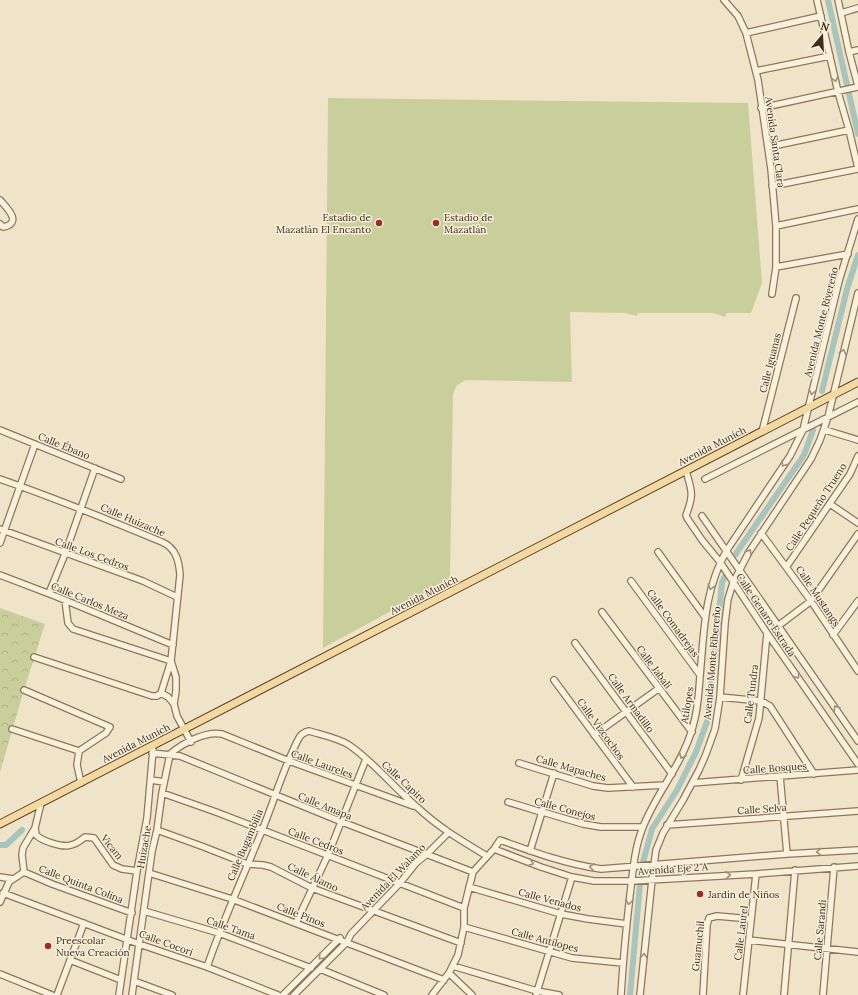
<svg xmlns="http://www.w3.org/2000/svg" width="858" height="995" viewBox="0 0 858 995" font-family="Lora,serif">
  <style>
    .grass { fill: #c9cf9b }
    .park { fill: url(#park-crowns) }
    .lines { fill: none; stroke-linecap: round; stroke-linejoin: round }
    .canal { stroke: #a9c4bc; stroke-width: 6 }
    .minor-casing { stroke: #8d765c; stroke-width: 8 }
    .major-casing { stroke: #5b4430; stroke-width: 9 }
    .minor { stroke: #faf1dc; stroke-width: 5.5 }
    .major { stroke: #f3d9a0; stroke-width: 7 }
    .oneway { stroke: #9c907e }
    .poi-dot { fill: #9e2a2b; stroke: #f7eed8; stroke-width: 1.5 }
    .labels { text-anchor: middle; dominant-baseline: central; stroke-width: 3; stroke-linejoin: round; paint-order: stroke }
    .street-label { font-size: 10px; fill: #3d2e20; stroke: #f7eed8 }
    .poi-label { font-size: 10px; fill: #3d2e20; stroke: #f7eed8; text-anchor: start }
  </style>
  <defs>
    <pattern id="park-crowns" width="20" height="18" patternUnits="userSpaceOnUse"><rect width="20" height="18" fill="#c9cf9b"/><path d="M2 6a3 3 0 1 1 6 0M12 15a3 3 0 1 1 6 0" fill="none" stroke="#aeb285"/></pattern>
  </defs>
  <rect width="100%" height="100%" fill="#f0e4c8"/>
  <path class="grass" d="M328 98 748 103 762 283 751 313H727L725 317 713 313H638L637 316 625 313 570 312 572 382 466 380 457 385 453 394 450 579 323 648Z"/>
  <path class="park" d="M0 608 45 624 24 690 0 772Z"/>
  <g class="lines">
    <path class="canal" d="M828 0 858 134
      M822 391 847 289 858 255
      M735 555 804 455 813 430
      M0 845H6L22 830
      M643 862 652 829 677 790 696 752 708 719 722 583 725 576
      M641 877 642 869
      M630 995 640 884"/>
    <defs>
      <path id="minor" d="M724 0 738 16 746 33 758 80 771 169 776 226V267L772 294
        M817 0 838 92 849 130 858 168
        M838 0 849 52 858 86
        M841 13 858 8
        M746 33 821 16
        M849 52 858 50
        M756 71 830 56
        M761 108 858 87
        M768 147 849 130
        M772 186 858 169
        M0 200C7 208 23 223 3 227L0 224
        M776 226 858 209
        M776 267 848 254
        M0 430 121 479
        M825 430 858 440
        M762 432 796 298
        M686 471C692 491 694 495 686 515L687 518 702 540 720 562 767 633 858 764
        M0 479C55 498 109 520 162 542 176 548 179 561 180 575L171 661 176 677V691L174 704 177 716 191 742
        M705 479 858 402
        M830 504 858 523
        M702 516 858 741
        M0 529 143 581 177 597
        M761 533 811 601 858 671
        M0 543 35 444
        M658 552 705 617
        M787 566 850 474 858 456
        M0 575 55 596 173 645
        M631 581 700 675
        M49 593 65 554 95 468
        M65 600 68 623 73 629 171 661
        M602 612 692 732
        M778 626 811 601 858 534
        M833 635 858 601
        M575 643 672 774
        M34 657 152 696H157L161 693 171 661
        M554 680 633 787
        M24 690 110 727 106 733 79 751 77 765 81 783
        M161 693 168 697 174 704
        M720 697 761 701 770 706 814 774
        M12 729 79 751
        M594 735 658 689
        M152 753 180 756 342 822 473 872
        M170 754C183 743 205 731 222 734L289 761 413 806
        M519 763 593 786 608 788 665 785
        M780 776 787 854
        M151 780 164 782
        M741 780 759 718 767 633
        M692 783 858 770
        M162 793 216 812 464 908
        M508 802 541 812 546 813 583 824 601 827H643
        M667 825 858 811
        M35 828 36 835C42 841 63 848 71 845 77 844 81 840 85 837L94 838 113 865 122 869 137 871
        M157 830 204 847 247 864 263 865 271 867 312 888 461 943
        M494 849 541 867 572 877 594 881H632L756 874 858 866
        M530 851 554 773
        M24 872 52 884 132 913
        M149 873 232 899 444 980
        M0 877 13 879
        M469 887 561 914 588 919 627 924
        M3 893 139 944 207 967 278 995
        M0 902 9 882 24 872 22 855 23 848 35 828 41 803
        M144 911 219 933 311 968
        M296 923 328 855 366 759
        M464 927 572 958 623 963
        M749 940 858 952
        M70 960 121 980
        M453 966 537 991 559 995
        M207 967C223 920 244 875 263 828 275 798 284 766 299 738 301 734 305 732 309 731 322 735 338 738 349 745 374 762 394 788 417 807 438 827 462 841 487 856
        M320 969 384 995
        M449 973 472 995
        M0 974 52 995
        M134 981 172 995
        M57 995 84 923
        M119 995 137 871 147 818 153 750
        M132 995 152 851 157 830 162 793 170 754
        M283 995 340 938
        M294 995 347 942 351 934 400 883 416 863 426 855 448 833
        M432 995 449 973 458 955 464 927V908L473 872 494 849 500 840C533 852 566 864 601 869L787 854 858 850
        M536 995 572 877
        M621 995C623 962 626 929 630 895 633 872 634 849 643 827 658 789 686 761 695 718 698 705 699 690 700 676 704 633 704 589 727 550L790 456 803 430 839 281 858 219
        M640 995 652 880 656 850 663 833 683 800 699 770 706 754 715 729 720 697 725 623 728 599 733 583 749 552 811 459 820 440 828 417 858 293
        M703 995 707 925 709 918 717 916 751 919
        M743 995 756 874
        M784 995 795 870
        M823 995 834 867"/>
      <path id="major" d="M0 824 858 382"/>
    </defs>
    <use href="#minor" class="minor-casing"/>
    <use href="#major" class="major-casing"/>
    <use href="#minor" class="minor"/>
    <use href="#major" class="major"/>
  </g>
  <defs><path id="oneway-chevron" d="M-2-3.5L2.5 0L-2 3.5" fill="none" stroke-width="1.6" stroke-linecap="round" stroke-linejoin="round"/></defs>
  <g class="oneway">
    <use href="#oneway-chevron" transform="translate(835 79) rotate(76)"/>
    <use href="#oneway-chevron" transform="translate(843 352) rotate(-76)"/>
    <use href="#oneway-chevron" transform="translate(812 392) rotate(104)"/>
    <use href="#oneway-chevron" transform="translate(784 464) rotate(124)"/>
    <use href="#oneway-chevron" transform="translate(749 552) rotate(-59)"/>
    <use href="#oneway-chevron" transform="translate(711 587) rotate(106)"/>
    <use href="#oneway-chevron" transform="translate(797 676) rotate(55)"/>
    <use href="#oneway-chevron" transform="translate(836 708) rotate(-124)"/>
    <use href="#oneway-chevron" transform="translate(682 756) rotate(115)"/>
    <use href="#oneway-chevron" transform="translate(819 852) rotate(177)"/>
    <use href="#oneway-chevron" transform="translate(531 863) rotate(21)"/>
    <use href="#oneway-chevron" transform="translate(592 867) rotate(-172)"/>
    <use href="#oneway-chevron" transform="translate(728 875) rotate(-3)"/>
    <use href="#oneway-chevron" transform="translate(629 902) rotate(97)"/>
    <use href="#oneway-chevron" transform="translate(644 956) rotate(-84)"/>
    <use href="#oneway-chevron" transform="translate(321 957) rotate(134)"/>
  </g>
  <g class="poi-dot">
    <circle cx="379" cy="223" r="4"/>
    <circle cx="436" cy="223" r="4"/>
    <circle cx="700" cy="894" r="4"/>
    <circle cx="48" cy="946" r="4"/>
  </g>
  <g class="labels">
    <g class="street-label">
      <text transform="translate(775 142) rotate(82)">Avenida Santa Clara</text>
      <text transform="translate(821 322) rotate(-76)">Avenida Monte Rivereño</text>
      <text transform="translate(770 363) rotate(-76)">Calle Iguanas</text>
      <text transform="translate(64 446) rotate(22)">Calle Ébano</text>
      <text transform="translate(712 446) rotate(-27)">Avenida Munich</text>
      <text transform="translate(816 507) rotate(-57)">Calle Pequeño Trueno</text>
      <text transform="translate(133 520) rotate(23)">Calle Huizache</text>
      <text transform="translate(92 554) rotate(20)">Calle Los Cedros</text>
      <text transform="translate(424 595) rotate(-27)">Avenida Munich</text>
      <text transform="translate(818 596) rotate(56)">Calle Mustangs</text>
      <text transform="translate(90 601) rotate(22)">Calle Carlos Meza</text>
      <text transform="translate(766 615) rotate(56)">Calle Genaro Estrada</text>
      <text transform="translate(673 623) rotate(54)">Calle Comadrejas</text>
      <text transform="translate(712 663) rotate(-85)">Avenida Monte Ribereño</text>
      <text transform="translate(654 667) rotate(53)">Calle Jabalí</text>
      <text transform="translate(751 694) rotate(-83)">Calle Tundra</text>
      <text transform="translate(631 703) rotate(54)">Calle Armadillo</text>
      <text transform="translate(687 705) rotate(-81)">Atilopes</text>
      <text transform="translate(601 729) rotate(54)">Calle Vizcochos</text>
      <text transform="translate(136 743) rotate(-27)">Avenida Munich</text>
      <text transform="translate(322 764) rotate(20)">Calle Laureles</text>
      <text transform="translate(571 768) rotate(16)">Calle Mapaches</text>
      <text transform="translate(775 768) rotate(-4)">Calle Bosques</text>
      <text transform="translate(404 782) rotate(43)">Calle Capiro</text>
      <text transform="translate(325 806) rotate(22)">Calle Amapa</text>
      <text transform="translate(565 809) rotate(15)">Calle Conejos</text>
      <text transform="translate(762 809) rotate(-4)">Calle Selva</text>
      <text transform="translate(316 841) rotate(21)">Calle Cedros</text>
      <text transform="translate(245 845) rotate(-67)">Calle Bugambilia</text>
      <text transform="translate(112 847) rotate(52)">Vicam</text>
      <text transform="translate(144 847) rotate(-80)">Huizache</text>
      <text transform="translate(673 869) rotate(-4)">Avenida Eje 2 A</text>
      <text transform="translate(313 877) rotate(25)">Calle Álamo</text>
      <text transform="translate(393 877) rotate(-46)">Avenida El Walamo</text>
      <text transform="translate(81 884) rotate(21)">Calle Quinta Colina</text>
      <text transform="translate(550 900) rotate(15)">Calle Venados</text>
      <text transform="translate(301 915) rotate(21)">Calle Pinos</text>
      <text transform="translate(231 928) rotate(19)">Calle Tama</text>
      <text transform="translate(820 930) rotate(-85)">Calle Sarandí</text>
      <text transform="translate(741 933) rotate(-83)">Calle Laurel</text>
      <text transform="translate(545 940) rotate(15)">Calle Antilopes</text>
      <text transform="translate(166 943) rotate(20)">Calle Cocori</text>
      <text transform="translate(698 946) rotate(-84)">Guamuchil</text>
    </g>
    <g class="poi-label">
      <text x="371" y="217" text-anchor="end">Estadio de<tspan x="371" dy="12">Mazatlán El Encanto</tspan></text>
      <text x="444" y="217">Estadio de<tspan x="444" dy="12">Mazatlán</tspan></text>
      <text x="708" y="894">Jardín de Niños</text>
      <text x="56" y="940">Preescolar<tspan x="56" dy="12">Nueva Creación</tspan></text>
    </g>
  </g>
  <g transform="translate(822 36) rotate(18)" stroke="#f7eed8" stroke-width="3" paint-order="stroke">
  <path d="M0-3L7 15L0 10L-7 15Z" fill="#3d2e20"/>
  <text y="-6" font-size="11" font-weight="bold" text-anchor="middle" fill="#3d2e20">N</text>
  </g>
</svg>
